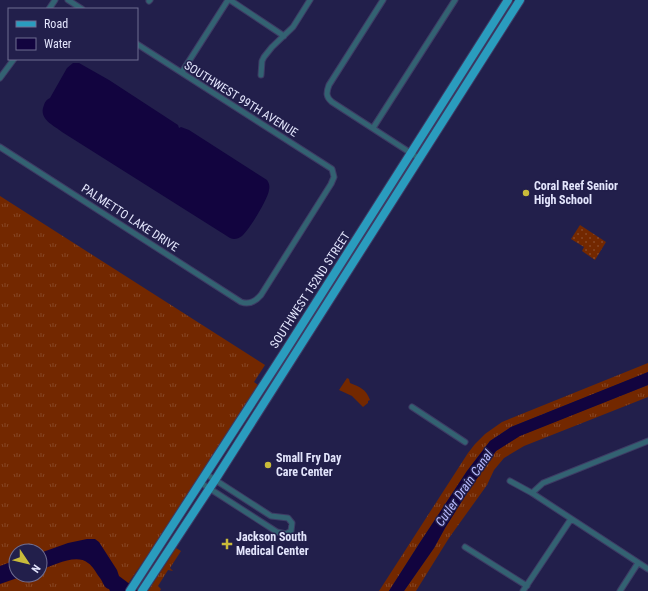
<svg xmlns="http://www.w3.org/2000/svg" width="648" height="591" viewBox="0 0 648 591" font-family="'Roboto Condensed',sans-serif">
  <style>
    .grass { fill: url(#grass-tufts); fill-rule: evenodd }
    .park { fill: #732800 }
    .garden { fill: url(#garden-dots) }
    .water { fill: #12043f }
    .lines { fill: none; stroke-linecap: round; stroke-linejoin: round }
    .street-casing { stroke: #3d3b64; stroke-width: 7 }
    .primary-casing { stroke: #3d3b64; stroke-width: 10 }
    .street { stroke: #336272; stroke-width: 5 }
    .primary { stroke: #2a9cbe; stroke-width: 8 }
    .poi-dot { fill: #c9bb3a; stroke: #221f4b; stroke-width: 1.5 }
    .labels { text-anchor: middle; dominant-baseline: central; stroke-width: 3; stroke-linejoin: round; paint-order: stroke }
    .street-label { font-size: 12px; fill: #e3e5fc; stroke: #221f4b }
    .poi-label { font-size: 12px; font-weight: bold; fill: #e3e5fc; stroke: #221f4b; text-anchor: start }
    .water-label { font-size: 13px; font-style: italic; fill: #b9bbff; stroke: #221f4b }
  </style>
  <defs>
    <pattern id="grass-tufts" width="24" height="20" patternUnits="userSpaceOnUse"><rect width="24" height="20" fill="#732800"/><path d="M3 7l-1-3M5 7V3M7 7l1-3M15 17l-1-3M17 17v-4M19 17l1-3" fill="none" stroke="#874726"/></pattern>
    <pattern id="garden-dots" width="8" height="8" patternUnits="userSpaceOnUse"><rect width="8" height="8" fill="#732800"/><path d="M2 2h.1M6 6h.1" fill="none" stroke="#874726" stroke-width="1.8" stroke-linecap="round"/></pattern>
  </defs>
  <rect width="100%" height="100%" fill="#221f4b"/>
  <path class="grass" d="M0 196 265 365 254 382 258 385 154 546 123 591H0ZM16 551H40V575H16Z
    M648 363V372L646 373 511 427 490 441 467 471 419 544 389 591H379L468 453 475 444 485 434 502 422Z
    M648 385V397L524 446 504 458 494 470 487 485 449 538 416 591H404L434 548 445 528 467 493 496 451 519 436Z
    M176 548 181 551 170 568 173 571 168 570 158 586 161 589 160 591H148Z"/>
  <path class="park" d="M347 378 349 379 350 383C360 387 366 389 370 400L368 401V403L363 407 352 396 339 390Z"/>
  <path class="garden" d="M580 225 606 242 595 260 582 251 584 247 571 239Z"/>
  <path class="water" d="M73 63H79L109 80 178 125 179 128 181 127 189 130 267 180C269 183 270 186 269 190 268 199 249 230 242 236 238 239 234 240 230 238L62 132C53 125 38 119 44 105 45 102 46 100 50 98L67 68Z
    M648 372V385L520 436 496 451 467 493 445 528 434 548 404 591H389L419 544 467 471 490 441 511 427Z
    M87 539H95L99 542 117 570 119 576 139 591H110L109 589C104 588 103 582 100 578 96 573 93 566 88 563 76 553 53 566 40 570V553L68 543Z
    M16 560V575H26L0 584V566Z"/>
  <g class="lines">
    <defs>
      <path id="street" d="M68 0 82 9
        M230 0 284 36
        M383 0 329 85C326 93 326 97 332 102L420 159
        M149 1 150 0
        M49 9 55 0
        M182 72 228 0
        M261 75 262 61 264 57 272 47 293 27 310 0
        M0 78 14 59
        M373 128 455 0
        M0 147 241 302C249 305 255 302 261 295L331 184 334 177 332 169 137 44
        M412 407 465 442
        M510 481 532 493 648 569
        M201 483 277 532 286 534 291 531 292 523 288 518 271 516 206 474
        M532 493 543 483 648 441
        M465 547 527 586
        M523 591 571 519
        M620 591 638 563"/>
      <path id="primary" d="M130 591 284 353 508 0
        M142 591 215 480 520 0"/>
    </defs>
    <use href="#street" class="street-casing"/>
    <use href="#primary" class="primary-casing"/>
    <use href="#street" class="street"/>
    <use href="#primary" class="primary"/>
  </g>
  <g class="poi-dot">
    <circle cx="526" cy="193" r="4"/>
    <circle cx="268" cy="465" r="4"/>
    <path d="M225 538h4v4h4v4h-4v4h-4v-4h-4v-4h4z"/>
  </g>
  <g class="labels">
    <g class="street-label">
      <text transform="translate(241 99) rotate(32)">SOUTHWEST 99TH AVENUE</text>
      <text transform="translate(130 218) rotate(33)">PALMETTO LAKE DRIVE</text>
      <text transform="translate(310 290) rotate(-57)">SOUTHWEST 152ND STREET</text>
    </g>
    <g class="poi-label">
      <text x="534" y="186">Coral Reef Senior<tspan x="534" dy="14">High School</tspan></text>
      <text x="276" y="458">Small Fry Day<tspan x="276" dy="14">Care Center</tspan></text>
      <text x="236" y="537">Jackson South<tspan x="236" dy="14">Medical Center</tspan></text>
    </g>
    <g class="water-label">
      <text transform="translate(464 488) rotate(-55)">Cutler Drain Canal</text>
    </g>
  </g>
  <rect x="8" y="8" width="130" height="52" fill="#221f4b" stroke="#6f6e92"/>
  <rect x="16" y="21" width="20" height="6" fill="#2a9cbe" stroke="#6f6e92"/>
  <text x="44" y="28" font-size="12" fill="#e3e5fc">Road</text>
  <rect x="16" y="38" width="20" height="12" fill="#12043f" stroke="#6f6e92"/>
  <text x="44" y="48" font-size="12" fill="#e3e5fc">Water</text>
  <g transform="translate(28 563) rotate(125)"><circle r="19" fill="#221f4b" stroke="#6f6e92"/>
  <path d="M0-3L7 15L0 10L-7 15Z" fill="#c9bb3a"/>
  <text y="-6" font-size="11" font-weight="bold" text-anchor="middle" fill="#e3e5fc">N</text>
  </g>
</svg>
